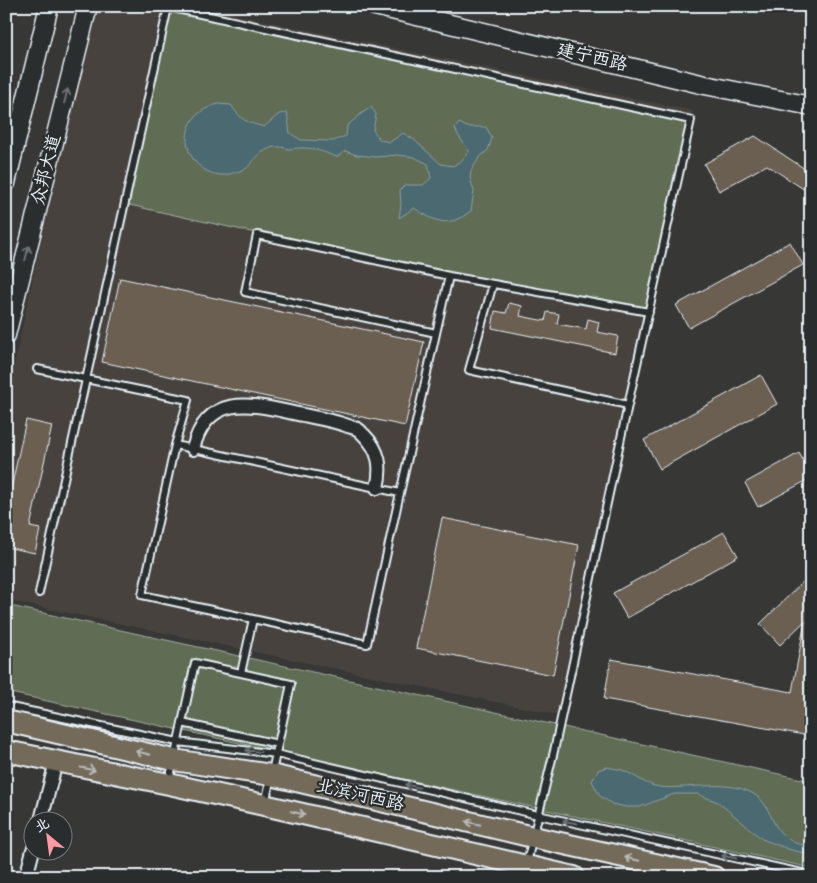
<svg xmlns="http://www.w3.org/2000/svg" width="817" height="883" viewBox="0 0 817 883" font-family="Kalam,'LXGW WenKai TC',sans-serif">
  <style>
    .built { fill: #47433d }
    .green { fill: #606c53; stroke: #a4aea6 }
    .water { fill: #4c6970; stroke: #8a9fa6 }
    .building { fill: #6b5e51; stroke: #e8f1f8 }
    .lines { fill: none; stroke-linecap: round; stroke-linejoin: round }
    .lane-casing { stroke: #e8f1f8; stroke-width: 10 }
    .street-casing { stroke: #e8f1f8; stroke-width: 16 }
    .secondary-casing { stroke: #e8f1f8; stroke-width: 21 }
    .primary-casing { stroke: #e8f1f8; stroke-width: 24 }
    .lane { stroke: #2a2d2e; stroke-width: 6 }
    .street { stroke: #2a2d2e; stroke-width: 12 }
    .secondary { stroke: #2a2d2e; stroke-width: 18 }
    .primary { stroke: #736a5a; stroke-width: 20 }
    .oneway { stroke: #6c7275 }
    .oneway2 { stroke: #b9bbb9 }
    .labels { text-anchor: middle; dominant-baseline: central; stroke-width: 4.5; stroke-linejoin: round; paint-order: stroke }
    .street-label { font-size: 18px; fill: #e8f1f8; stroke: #2a2d2e }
  </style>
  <rect width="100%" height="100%" fill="#373735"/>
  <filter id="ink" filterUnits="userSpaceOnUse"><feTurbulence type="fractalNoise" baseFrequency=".02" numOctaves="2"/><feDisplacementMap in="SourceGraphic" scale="10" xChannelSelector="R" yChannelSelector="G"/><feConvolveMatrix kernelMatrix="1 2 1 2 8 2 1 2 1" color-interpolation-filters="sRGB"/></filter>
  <g filter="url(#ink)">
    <path class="built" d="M91 6H195L693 111 563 716 6 600V403Z"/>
    <path class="green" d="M168 7 691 120 649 312 409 267 125 204Z
      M6 605 811 781V868L6 692Z"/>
    <path class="water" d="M218 104 231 105C242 121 246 122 264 127L279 114 287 113 290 133 301 140 333 141 346 136 347 126 361 114 371 107 376 114 373 130 380 140 390 142 403 133 413 139 441 164 453 166 462 160 469 151 458 135 455 128 459 123 467 127H486L492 138 488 150 479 158 471 171 470 178 474 191 471 211C448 228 437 223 414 208L399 218 401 204 400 190 405 185H423L431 178 428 164 414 157 397 155 377 157 357 155 345 151 337 157C325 153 314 147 300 148 297 148 293 149 289 149 284 148 279 146 274 147 265 149 258 155 252 162 252 162 248 167 247 168 244 170 230 174 226 175 198 177 178 147 191 123 197 112 206 108 218 104Z
      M607 767C612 768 617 769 622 770 635 775 647 786 660 787 690 790 732 777 758 797 767 804 770 816 776 826 783 838 797 847 811 845V855L788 849 762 839 718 802 697 794H674L640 807H626L612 804 600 796 592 781 598 770Z"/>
    <path class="building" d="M755 136 811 173V194L767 165 719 191 704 164Z
      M790 242 803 265 689 328 676 305Z
      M120 278 424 342 405 426 102 362Z
      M509 303 522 306 520 316 545 321 547 312 559 314 557 324 586 329 588 319 599 322 597 332 618 336 615 353 492 328 495 311 506 313Z
      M761 375 777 404 660 469 644 440Z
      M26 420 52 426 30 527 40 529 35 553 6 547V512Z
      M799 453 811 474V478L758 507 745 483Z
      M442 518 579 545 553 675 416 648Z
      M724 532 738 556 627 618 613 593Z
      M811 574 810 736 604 699 611 659 792 692 805 621 780 645 760 624Z"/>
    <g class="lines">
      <defs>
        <path id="lane" d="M449 276 649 312
          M493 284 469 370 628 405
          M37 369 188 400 175 445
          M400 493 449 276 257 235 245 292 436 333
          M39 593 168 7 691 120 628 405 554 751 527 862
          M195 663 291 684 278 744 182 723Z
          M241 673 253 619 367 644 400 493 175 445 142 595 253 619
          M6 706 178 742 276 754 538 815 811 875
          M169 781 182 723
          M265 804 278 744"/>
        <path id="street" d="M193 449C208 388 258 406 303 415 318 418 334 421 348 426 351 427 356 428 359 430 361 431 362 434 364 435 380 451 382 467 377 488
          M41 820 56 762
          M26 877 33 850"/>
        <path id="secondary" d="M375 6 705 85 811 106
          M6 183 49 6
          M6 335 88 6"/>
        <path id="primary" d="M6 721 174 760 271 775 533 837 714 877
          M6 751 169 784 264 805 574 877"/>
      </defs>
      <use href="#lane" class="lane-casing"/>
      <use href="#street" class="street-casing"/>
      <use href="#secondary" class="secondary-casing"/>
      <use href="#primary" class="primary-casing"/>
      <use href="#lane" class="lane"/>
      <use href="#street" class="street"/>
      <use href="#secondary" class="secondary"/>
      <use href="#primary" class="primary"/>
    </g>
    <defs><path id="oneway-shaft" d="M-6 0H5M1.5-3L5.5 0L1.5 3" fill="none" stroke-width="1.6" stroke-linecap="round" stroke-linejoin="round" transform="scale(1.25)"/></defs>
    <g class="oneway">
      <use href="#oneway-shaft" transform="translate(66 96) rotate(-76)"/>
      <use href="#oneway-shaft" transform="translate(27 253) rotate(-76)"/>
      <use href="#oneway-shaft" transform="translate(253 751) rotate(-173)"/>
      <use href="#oneway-shaft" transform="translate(412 786) rotate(-167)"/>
      <use href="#oneway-shaft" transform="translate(570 822) rotate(-168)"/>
      <use href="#oneway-shaft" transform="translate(729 857) rotate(-168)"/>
    </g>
    <g class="oneway2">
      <use href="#oneway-shaft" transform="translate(143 753) rotate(-167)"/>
      <use href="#oneway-shaft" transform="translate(88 769) rotate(11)"/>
      <use href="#oneway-shaft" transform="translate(298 813) rotate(13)"/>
      <use href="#oneway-shaft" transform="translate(473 823) rotate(-167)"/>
      <use href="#oneway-shaft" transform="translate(632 859) rotate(-167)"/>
    </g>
  </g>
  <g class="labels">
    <g class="street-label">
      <text transform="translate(592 58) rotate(13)">建宁西路</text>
      <text transform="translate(47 170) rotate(-76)">众邦大道</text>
      <text transform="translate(360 796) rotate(13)">北滨河西路</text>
    </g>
  </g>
  <rect width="817" height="883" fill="none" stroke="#2a2d2e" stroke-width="25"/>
  <rect x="12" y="12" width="792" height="858" fill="none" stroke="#e8f1f8" stroke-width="2" filter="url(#ink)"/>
  <g transform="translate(48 836) rotate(331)"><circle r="24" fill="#2a2d2e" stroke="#767b7f"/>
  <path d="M0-4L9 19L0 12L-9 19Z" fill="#ff9aa2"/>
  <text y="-8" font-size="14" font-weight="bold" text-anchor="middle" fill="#e8f1f8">北</text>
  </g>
</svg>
